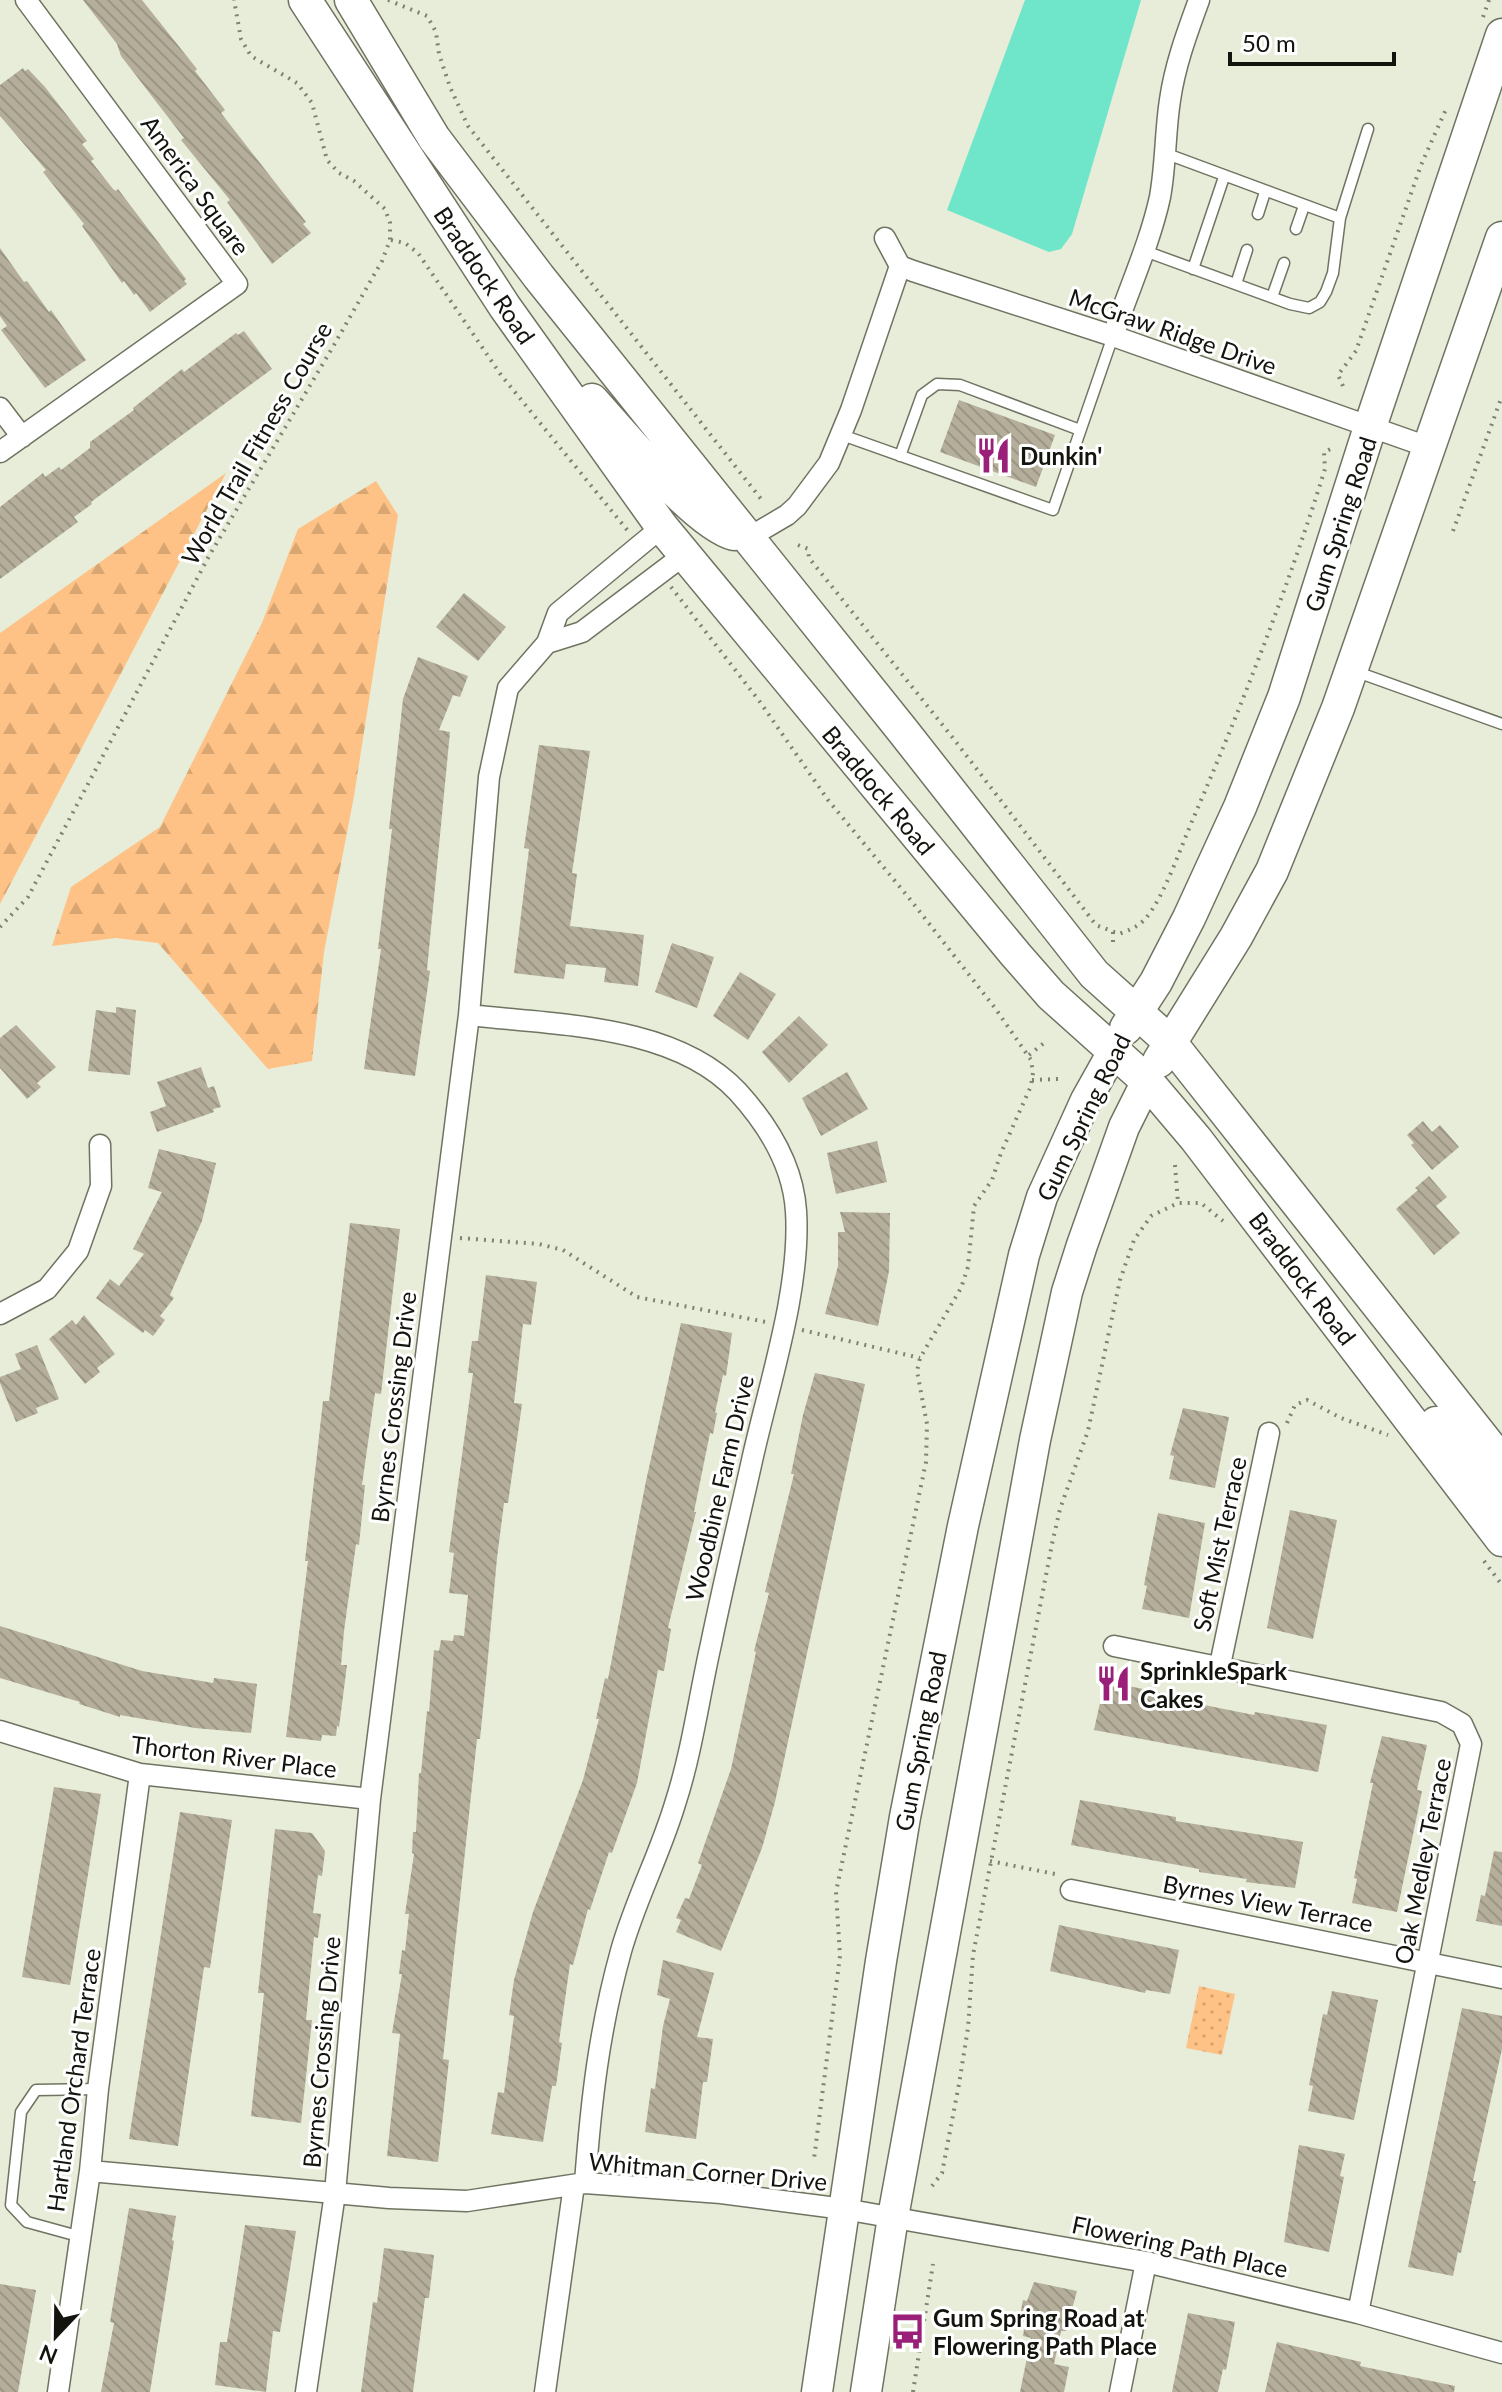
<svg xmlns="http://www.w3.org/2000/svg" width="1502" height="2392" viewBox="0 0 1502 2392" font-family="Lato,sans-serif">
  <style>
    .grass { fill: url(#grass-dots) }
    .forest { fill: url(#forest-firs) }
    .water { fill: #6fe5ca }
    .building { fill: url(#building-back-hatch) }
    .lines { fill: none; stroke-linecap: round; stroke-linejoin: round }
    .lane-casing { stroke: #6e7461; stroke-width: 13 }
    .street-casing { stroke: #6e7461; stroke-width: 23 }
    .secondary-casing { stroke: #6e7461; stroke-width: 33 }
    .primary-casing { stroke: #6e7461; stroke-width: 35 }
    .path { stroke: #7e8274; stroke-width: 4; stroke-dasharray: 2 6; stroke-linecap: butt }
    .lane { stroke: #fff; stroke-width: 10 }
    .street { stroke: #fff; stroke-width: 20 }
    .secondary { stroke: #fff; stroke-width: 30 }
    .primary { stroke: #fff; stroke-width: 32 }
    .labels { text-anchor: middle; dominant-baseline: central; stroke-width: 6; stroke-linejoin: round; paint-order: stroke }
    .street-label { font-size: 24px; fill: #12140d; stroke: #fff }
    .poi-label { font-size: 24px; font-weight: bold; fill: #12140d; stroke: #fff; text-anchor: start }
  </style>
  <defs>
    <pattern id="grass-dots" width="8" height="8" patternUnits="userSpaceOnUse" patternTransform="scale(2)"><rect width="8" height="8" fill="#fec286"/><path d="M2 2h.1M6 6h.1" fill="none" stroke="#d9a672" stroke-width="1.8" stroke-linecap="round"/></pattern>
    <pattern id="forest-firs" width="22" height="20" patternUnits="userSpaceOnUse" patternTransform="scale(2)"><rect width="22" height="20" fill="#fec286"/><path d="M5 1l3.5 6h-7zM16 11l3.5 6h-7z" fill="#d9a672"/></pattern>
    <pattern id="building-back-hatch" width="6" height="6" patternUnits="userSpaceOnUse" patternTransform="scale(2)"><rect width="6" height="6" fill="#b4ae9a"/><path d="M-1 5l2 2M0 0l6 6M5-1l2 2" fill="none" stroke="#9a9584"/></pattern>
  </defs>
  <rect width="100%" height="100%" fill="#e7edd9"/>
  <path class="grass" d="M1199 1986 1235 1994 1222 2055 1186 2048Z"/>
  <path class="forest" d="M226 473 0 904V633Z
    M376 481 398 515 354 796 324 952 312 1061 268 1069 158 943 116 938 52 946 71 887 160 827 262 623 298 529Z"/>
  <path class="water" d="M1025 0H1141L1072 234 1061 249 1049 252 947 210Z"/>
  <path class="building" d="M83 0H142L197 69 195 71 225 110 221 113 306 222 303 224 311 233 272 264 227 202 230 200 181 140 184 138 121 56 117 44Z
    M23 68 25 71 28 69 45 87 87 141 82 144 94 159 91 161 113 189 116 191 118 189 186 279 184 281 187 284 150 312 136 293 134 295 124 281 122 283 82 226 84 224 43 172 46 170 0 116V85Z
    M0 248 24 282 27 281 49 312 51 310 86 360 45 388 1 330 7 326 0 316Z
    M244 331 272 369 91 502 92 504 74 517 78 522 0 579V507L43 473 45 477 59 467 61 470 90 448V442L134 410 133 408 182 369 184 372 236 333 238 335Z
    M959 400 1055 435 1036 487 940 452Z
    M464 593 506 627 478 661 436 627Z
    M418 657 468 676 460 697 453 695 439 730 450 732 427 970 430 971 415 1076 364 1069 381 949H378L392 829H389L403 699Z
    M539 745 590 751 572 873 577 874 570 926 644 935 638 986 604 982 606 968 566 964 564 979 514 973 529 849 524 848Z
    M672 943 714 957 697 1008 655 992Z
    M740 972 776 994 748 1040 713 1016Z
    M116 1007 136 1010 130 1075 88 1071 96 1010 116 1013Z
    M799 1016 828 1045 789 1083 762 1052Z
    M16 1025 56 1067 37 1083 41 1087 27 1099 0 1068V1038Z
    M201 1067 208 1088 214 1086 221 1107 213 1109 214 1112 157 1132 150 1112 166 1106 157 1082Z
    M847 1072 868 1109 821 1136 802 1098Z
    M1423 1121 1432 1132 1440 1125 1459 1147 1432 1170 1411 1145 1414 1143 1407 1135Z
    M877 1141 887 1182 836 1194 827 1153Z
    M159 1149 216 1163 202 1221 170 1295 174 1298 160 1316 165 1320 153 1336 145 1330 143 1333 96 1298 110 1279 119 1286 144 1254 133 1249 162 1192 148 1188Z
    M1429 1176 1447 1197 1436 1206 1460 1233 1434 1255 1396 1209 1418 1190 1415 1188Z
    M840 1212 890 1213 889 1271 878 1326 825 1314 838 1266V1232H845Z
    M350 1223 400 1229 381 1394 375 1393 362 1485H365L359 1545 356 1544 344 1631 341 1665H347L339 1727 337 1726 336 1736 322 1735 321 1741 286 1737 308 1561H305L323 1401H329Z
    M486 1275 537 1282 531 1325 523 1324 514 1403 522 1404 508 1503H504L497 1558 486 1679 480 1739H477L443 2059 449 2060 438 2162 387 2156 400 2034 392 2033 402 1974H399L402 1950 405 1951 409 1914H405L414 1854 412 1853 413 1832H416L419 1773H421L427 1711 429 1712 434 1650 439 1651 441 1640 453 1641 454 1635 464 1636 468 1595 449 1593 454 1553 449 1552 473 1373H468L472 1341H478Z
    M84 1315 115 1354 97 1368 100 1372 85 1384 49 1339 72 1320 76 1325Z
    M681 1323 732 1333 726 1376 723 1375 715 1413H717L713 1434 710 1433 694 1512H696L668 1628 671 1629 664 1671 658 1670 637 1783 612 1853 609 1852 590 1910 588 1909 573 1965 570 1964 559 2042 562 2043 556 2086H552L543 2142 491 2134 498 2092 504 2093 514 2016 509 2015 514 1980 533 1912 583 1780 599 1719H596L605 1678 608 1679 646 1481Z
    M37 1345 59 1399 36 1408 38 1413 16 1422 0 1383V1377L21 1369 15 1354Z
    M815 1373 865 1384 775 1802 762 1848 721 1951 676 1932 681 1920 676 1918 685 1898 689 1899 702 1865 698 1863 731 1769 756 1652 754 1651 769 1593 765 1592 794 1474H791L803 1415Z
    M1183 1408 1229 1417 1215 1488 1169 1479 1174 1456 1170 1455Z
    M1290 1510 1337 1520 1313 1639 1267 1628Z
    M1158 1513 1205 1523 1189 1618 1142 1609 1147 1586 1144 1585Z
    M0 1626 142 1671 213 1683 214 1678 257 1684 251 1733 195 1728 120 1715V1717L79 1704 80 1702 0 1678Z
    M1104 1685 1127 1689 1128 1686 1200 1700 1199 1704 1254 1715 1255 1712 1327 1725 1318 1772 1094 1730Z
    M1382 1736 1427 1745 1417 1790 1422 1791 1397 1912 1352 1903 1357 1879 1354 1878 1373 1783H1370Z
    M54 1787 101 1794 70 1985 22 1977Z
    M1080 1800 1176 1817V1821L1303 1842 1295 1888 1246 1882 1247 1879 1199 1872V1869L1071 1845Z
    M180 1812 232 1820 210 1968 204 1967 178 2146 129 2139Z
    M275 1829 312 1833 325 1851 322 1876 318 1875 313 1913 321 1914 318 1938 314 1937 306 2020H312L301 2123 251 2116 264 1993H258Z
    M1494 1851 1502 1852V1926L1476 1921 1481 1895 1485 1896Z
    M1059 1925 1179 1950 1170 1994 1146 1990 1145 1993 1050 1971Z
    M663 1960 714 1973 697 2037 713 2039 707 2082H703L696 2139 645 2132 651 2088 655 2089 663 2026 670 1999 657 1995Z
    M1332 1991 1378 2000 1354 2120 1308 2111 1313 2086 1309 2085 1314 2061 1323 2014 1327 2015Z
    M1462 2008 1502 2016V2049L1473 2181H1476L1461 2253 1458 2252 1453 2276 1408 2267Z
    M1299 2145 1345 2154 1340 2176 1344 2177 1329 2252 1284 2242Z
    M129 2208 176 2216 172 2240 174 2241 150 2392H101L114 2323 110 2322Z
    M245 2225 296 2231 280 2332 273 2331 266 2392 215 2385 220 2342H227Z
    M384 2248 434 2255 429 2298H425L413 2392H361L373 2302 377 2303Z
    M1034 2282 1077 2291 1066 2331H1061L1054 2364 1069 2367 1064 2392H1020L1031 2338 1023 2336 1025 2323 1019 2321 1023 2300 1027 2301Z
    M0 2284 36 2290 18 2392H0Z
    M1188 2313 1235 2322 1226 2370 1223 2369 1218 2392H1172Z
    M1277 2342 1361 2362 1360 2366 1455 2386 1454 2392H1265Z"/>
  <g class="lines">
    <defs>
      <path id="lane" d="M1167 154 1340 218
        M1258 214 1265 192
        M1296 229 1304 206
        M1142 250 1290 304 1309 308 1320 302 1326 292 1333 273 1340 218 1368 129
        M1193 269 1224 177
        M1236 284 1247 250
        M1272 297 1284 263
        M842 435 1053 510 1113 336
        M900 456 922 395 937 384 960 385 1080 430
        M1357 672 1502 724
        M78 2236 27 2222 11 2205 21 2112 36 2090 98 2089"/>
      <path id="street" d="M885 238 900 266 913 271 1113 336 1428 447
        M1113 336C1128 291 1150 243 1160 197 1166 164 1165 132 1170 100 1175 65 1187 33 1199 0
        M0 408 22 437
        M0 452 237 284 26 0
        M748 538 787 515 797 506 829 463 851 410 900 266
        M547 643 582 632 684 555
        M469 1015C555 1025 675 1024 738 1092 768 1125 793 1165 796 1211 801 1287 770 1381 753 1456 739 1519 724 1581 711 1644 699 1697 692 1752 675 1804 660 1854 635 1901 621 1951 599 2030 591 2102 585 2183
        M0 1314 47 1289 78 1251 101 1186 100 1145
        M1114 1646 1441 1712 1462 1724 1471 1744 1358 2313
        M1220 1665 1269 1433
        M0 1731 140 1774 370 1799
        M1071 1890 1502 1978
        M90 2171 389 2198 467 2201 585 2183 721 2193 844 2209 1146 2262 1358 2313 1502 2353
        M58 2392 90 2171 98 2089 140 1774
        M306 2392 335 2193 370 1799 469 1015 489 777 508 688 547 643 558 613 662 527
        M545 2392 574 2185
        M1120 2392 1146 2262"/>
      <path id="secondary" d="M817 2392 881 1961 905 1817 963 1526 1024 1255 1042 1197 1086 1100 1114 1050
        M866 2392 893 2217 1035 1440 1067 1292 1082 1245 1124 1127 1147 1081"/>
      <path id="primary" d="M305 0 505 307 662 527 1016 955 1051 995 1147 1081 1196 1139 1502 1540
        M351 0 434 138 539 277 903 731 1094 974 1170 1042 1502 1462
        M592 400C621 432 697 525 734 534
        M1126 1028 1156 982 1189 918 1240 807 1284 697 1370 427 1502 35
        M1159 1061 1236 937 1272 871 1338 708 1502 238
        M1436 1423 1502 1501"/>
    </defs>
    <use href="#lane" class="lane-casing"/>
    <use href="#street" class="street-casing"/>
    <use href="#secondary" class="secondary-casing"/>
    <use href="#primary" class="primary-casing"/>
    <path class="path" d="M388 0 427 16 436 32 439 54 450 87 468 126 761 499
      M1483 17 1489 0
      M391 240 405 243 418 253 501 375 628 531
      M1343 386 1338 375 1356 351 1421 165 1447 107
      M1453 531 1502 396
      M798 545 808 549 809 558 953 738 1096 925 1119 934C1129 930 1138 927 1145 919 1164 898 1181 846 1193 819 1242 705 1288 588 1325 469L1324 452 1335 447
      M671 587 760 702 828 800 909 898 995 1008 1031 1060 1033 1073 1031 1086 1001 1153 992 1180 974 1206 968 1267 961 1288 920 1358 917 1371 927 1424 926 1462 836 1892 840 1956 814 2159
      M0 927 28 897 209 556 334 345 382 261 390 240V223L385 209 354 181 339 173 327 160 312 103 297 83 251 56 241 39 234 0
      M1113 932V944
      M1029 1055 1044 1043
      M1032 1080 1058 1079
      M1175 1165 1178 1203
      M460 1238 539 1244 563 1250 637 1297 766 1322
      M802 1330 920 1358
      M1287 1423 1295 1405 1307 1400 1341 1418 1388 1435
      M1484 1561 1502 1585
      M990 1861 1055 1874V1876
      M932 2186 942 2173 959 2084 968 2028 973 1955 1052 1544 1060 1509 1088 1431 1120 1280 1134 1240 1151 1216 1178 1203H1201L1223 1221
      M913 2392 933 2264"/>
    <use href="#lane" class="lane"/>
    <use href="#street" class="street"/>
    <use href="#secondary" class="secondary"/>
    <use href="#primary" class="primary"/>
  </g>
  <defs>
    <symbol id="restaurant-bare" viewBox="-9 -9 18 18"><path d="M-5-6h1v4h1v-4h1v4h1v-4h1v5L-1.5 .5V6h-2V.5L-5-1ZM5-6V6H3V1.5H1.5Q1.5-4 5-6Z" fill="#991f78" stroke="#fff" stroke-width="2.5" paint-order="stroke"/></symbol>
    <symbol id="bus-bare" viewBox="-9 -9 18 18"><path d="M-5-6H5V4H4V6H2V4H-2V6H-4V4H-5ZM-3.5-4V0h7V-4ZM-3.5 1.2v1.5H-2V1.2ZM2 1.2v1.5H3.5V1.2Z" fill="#991f78" stroke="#fff" stroke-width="2.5" paint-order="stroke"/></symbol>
  </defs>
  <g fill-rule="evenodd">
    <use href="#restaurant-bare" x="968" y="430" width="51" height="51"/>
    <use href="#restaurant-bare" x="1088" y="1658" width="51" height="51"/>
    <use href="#bus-bare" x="882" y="2306" width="51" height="51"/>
  </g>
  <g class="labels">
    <g class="street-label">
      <text transform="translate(196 185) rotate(54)">America Square</text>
      <text transform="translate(485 275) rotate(56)">Braddock Road</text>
      <text transform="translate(1173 331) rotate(19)">McGraw Ridge Drive</text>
      <text transform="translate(256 443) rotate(-60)">World Trail Fitness Course</text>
      <text transform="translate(1340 524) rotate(-72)">Gum Spring Road</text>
      <text transform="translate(879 790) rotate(50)">Braddock Road</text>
      <text transform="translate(1083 1117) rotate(-64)">Gum Spring Road</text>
      <text transform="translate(1303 1278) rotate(53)">Braddock Road</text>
      <text transform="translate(393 1407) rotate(-83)">Byrnes Crossing Drive</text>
      <text transform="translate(719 1488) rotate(-77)">Woodbine Farm Drive</text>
      <text transform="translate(1219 1544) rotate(-78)">Soft Mist Terrace</text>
      <text transform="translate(920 1741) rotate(-79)">Gum Spring Road</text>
      <text transform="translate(234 1756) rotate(7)">Thorton River Place</text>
      <text transform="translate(1422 1861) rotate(-79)">Oak Medley Terrace</text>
      <text transform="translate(1268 1903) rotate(11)">Byrnes View Terrace</text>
      <text transform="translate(321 2052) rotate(-85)">Byrnes Crossing Drive</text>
      <text transform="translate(73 2080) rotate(-82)">Hartland Orchard Terrace</text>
      <text transform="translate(708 2171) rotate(5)">Whitman Corner Drive</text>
      <text transform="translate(1180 2246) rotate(12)">Flowering Path Place</text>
    </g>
    <g class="poi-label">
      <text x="1020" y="455">Dunkin'</text>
      <text x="1140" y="1670">SprinkleSpark<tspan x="1140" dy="28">Cakes</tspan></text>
      <text x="933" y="2317">Gum Spring Road at<tspan x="933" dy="28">Flowering Path Place</tspan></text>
    </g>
  </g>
  <g transform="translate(56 2336) rotate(202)" stroke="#ffffff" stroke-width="6" paint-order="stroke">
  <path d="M0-6L14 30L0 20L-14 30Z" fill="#12140d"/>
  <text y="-12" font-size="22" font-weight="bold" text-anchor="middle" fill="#12140d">N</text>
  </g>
  <path d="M1230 52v12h164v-12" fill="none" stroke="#12140d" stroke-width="4"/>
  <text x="1242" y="52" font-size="24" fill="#12140d" stroke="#ffffff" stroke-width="6" paint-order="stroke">50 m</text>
</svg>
